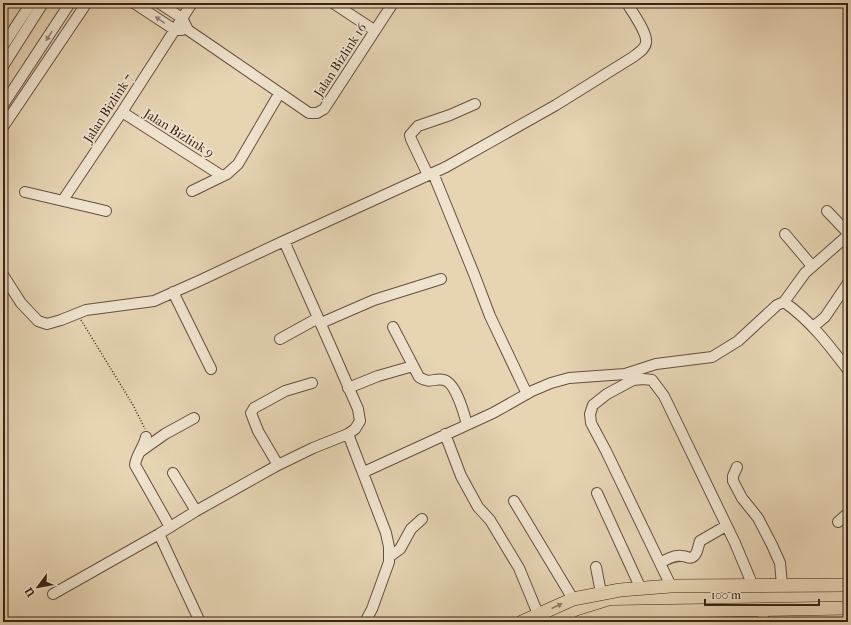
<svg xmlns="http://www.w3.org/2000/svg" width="851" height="625" viewBox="0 0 851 625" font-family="'IM FELL French Canon',serif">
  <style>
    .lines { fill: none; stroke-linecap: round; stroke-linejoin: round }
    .minor-casing { stroke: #664f40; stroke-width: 12 }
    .major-casing { stroke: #3b2319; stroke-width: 14 }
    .path { stroke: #3b2319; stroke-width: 1.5; stroke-dasharray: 1 2; stroke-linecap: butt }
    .minor { stroke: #efe3ce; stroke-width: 10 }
    .major { stroke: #e6d4b3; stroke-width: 13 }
    .oneway { fill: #958374 }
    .oneway2 { fill: #907c66 }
    .labels { text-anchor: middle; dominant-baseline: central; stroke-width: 3.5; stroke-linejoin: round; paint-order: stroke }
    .street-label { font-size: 13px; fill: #3b2319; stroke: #efe3ce }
  </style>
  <rect width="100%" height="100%" fill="#e6d4b3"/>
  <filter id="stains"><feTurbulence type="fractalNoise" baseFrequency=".005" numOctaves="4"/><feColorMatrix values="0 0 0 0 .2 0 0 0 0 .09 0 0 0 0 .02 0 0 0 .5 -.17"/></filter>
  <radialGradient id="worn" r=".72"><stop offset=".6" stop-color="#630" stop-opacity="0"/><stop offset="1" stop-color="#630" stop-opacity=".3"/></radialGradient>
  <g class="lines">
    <defs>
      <path id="minor" d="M134 3 175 30H182
        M159 3 182 18 188 30 309 113H317L324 109 393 3
        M333 3 374 30
        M3 46 31 3
        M3 66 43 3
        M3 105 70 3
        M122 112 222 176
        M3 127 84 7 85 3
        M433 173 474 274 490 316 527 394
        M428 175 411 139 410 135 418 126 450 115 475 104
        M192 191 227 174 238 164 279 94
        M25 192 106 211
        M63 200 122 112 192 3
        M827 211 847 232V236L805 273 784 302C810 320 829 345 848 370
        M785 234 812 266
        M3 275 21 303 38 321 47 324 61 320 86 310 154 301 201 280 284 241
        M173 292 211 369
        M321 323 374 300 441 279
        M393 327 419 377C431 385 434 377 444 380 456 383 464 414 467 424
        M813 327 825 317 848 283
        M280 339 318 318
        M348 388 378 376 413 366
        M348 434 386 533 389 547V562L372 609 365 622
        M445 434 461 476 478 507 490 520 519 568 538 614
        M146 437C144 447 136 455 135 465L170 527
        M141 451 165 434 194 418
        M278 465 258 431 251 413 254 408 285 391 312 383
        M737 467 733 476V481L742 498 758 518 772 545 780 563 782 585
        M364 472 493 413 532 391 551 383 569 378 625 374 656 364 712 357 738 341 777 305 784 302
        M173 473 196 511
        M597 493 641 589
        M514 501 573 599
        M838 522 848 513
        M389 557 400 549 411 529 422 519
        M660 563C667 559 674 555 682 556 687 556 690 560 694 556 698 553 698 546 700 541L726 526
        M596 567 601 593
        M671 586 606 451 591 423 590 414 593 405 607 394 633 380 643 379 652 380 664 396 735 543 753 586
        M53 594 159 534
        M761 609 764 622
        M200 622 159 534 196 511 278 465 313 448 348 434 355 429 360 421 358 409 335 356 284 241 446 167 556 105 633 57C638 53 645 49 646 43 648 33 632 12 627 3"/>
      <path id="major" d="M522 622 573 599 620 590 671 586 848 585
        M580 622 612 612 848 608"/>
    </defs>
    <use href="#minor" class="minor-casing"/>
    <use href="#major" class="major-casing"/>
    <path class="path" d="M81 320 133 405 145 429"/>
    <use href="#minor" class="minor"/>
    <use href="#major" class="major"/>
  </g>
  <defs><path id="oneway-solid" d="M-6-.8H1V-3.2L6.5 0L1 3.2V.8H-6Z"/></defs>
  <g class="oneway">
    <use href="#oneway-solid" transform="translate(160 20) rotate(-146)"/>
    <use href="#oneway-solid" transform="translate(49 36) rotate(123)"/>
  </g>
  <use class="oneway2" href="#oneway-solid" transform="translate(557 606) rotate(-24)"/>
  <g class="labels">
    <g class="street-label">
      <text transform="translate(340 60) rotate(-57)">Jalan Bizlink 16</text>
      <text transform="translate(108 108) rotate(-57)">Jalan Bizlink 7</text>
      <text transform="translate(179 133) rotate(32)">Jalan Bizlink 9</text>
    </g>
  </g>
  <rect width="851" height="625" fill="none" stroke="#e6d4b3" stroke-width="16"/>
  <rect x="4" y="4" width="843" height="617" fill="none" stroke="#3b2319" stroke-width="2"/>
  <rect x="8" y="8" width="835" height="609" fill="none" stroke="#3b2319"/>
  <g transform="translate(38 587) rotate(238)" stroke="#efe3ce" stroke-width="3" paint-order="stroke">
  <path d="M0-3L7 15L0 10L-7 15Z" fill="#3b2319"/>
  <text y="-6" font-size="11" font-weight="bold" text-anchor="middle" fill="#3b2319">U</text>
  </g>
  <path d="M705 599v6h114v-6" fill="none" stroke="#3b2319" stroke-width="2"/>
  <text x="711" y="599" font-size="12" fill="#3b2319" stroke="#efe3ce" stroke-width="3" paint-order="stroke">100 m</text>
  <rect width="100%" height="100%" filter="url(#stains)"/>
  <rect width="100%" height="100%" fill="url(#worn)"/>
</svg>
